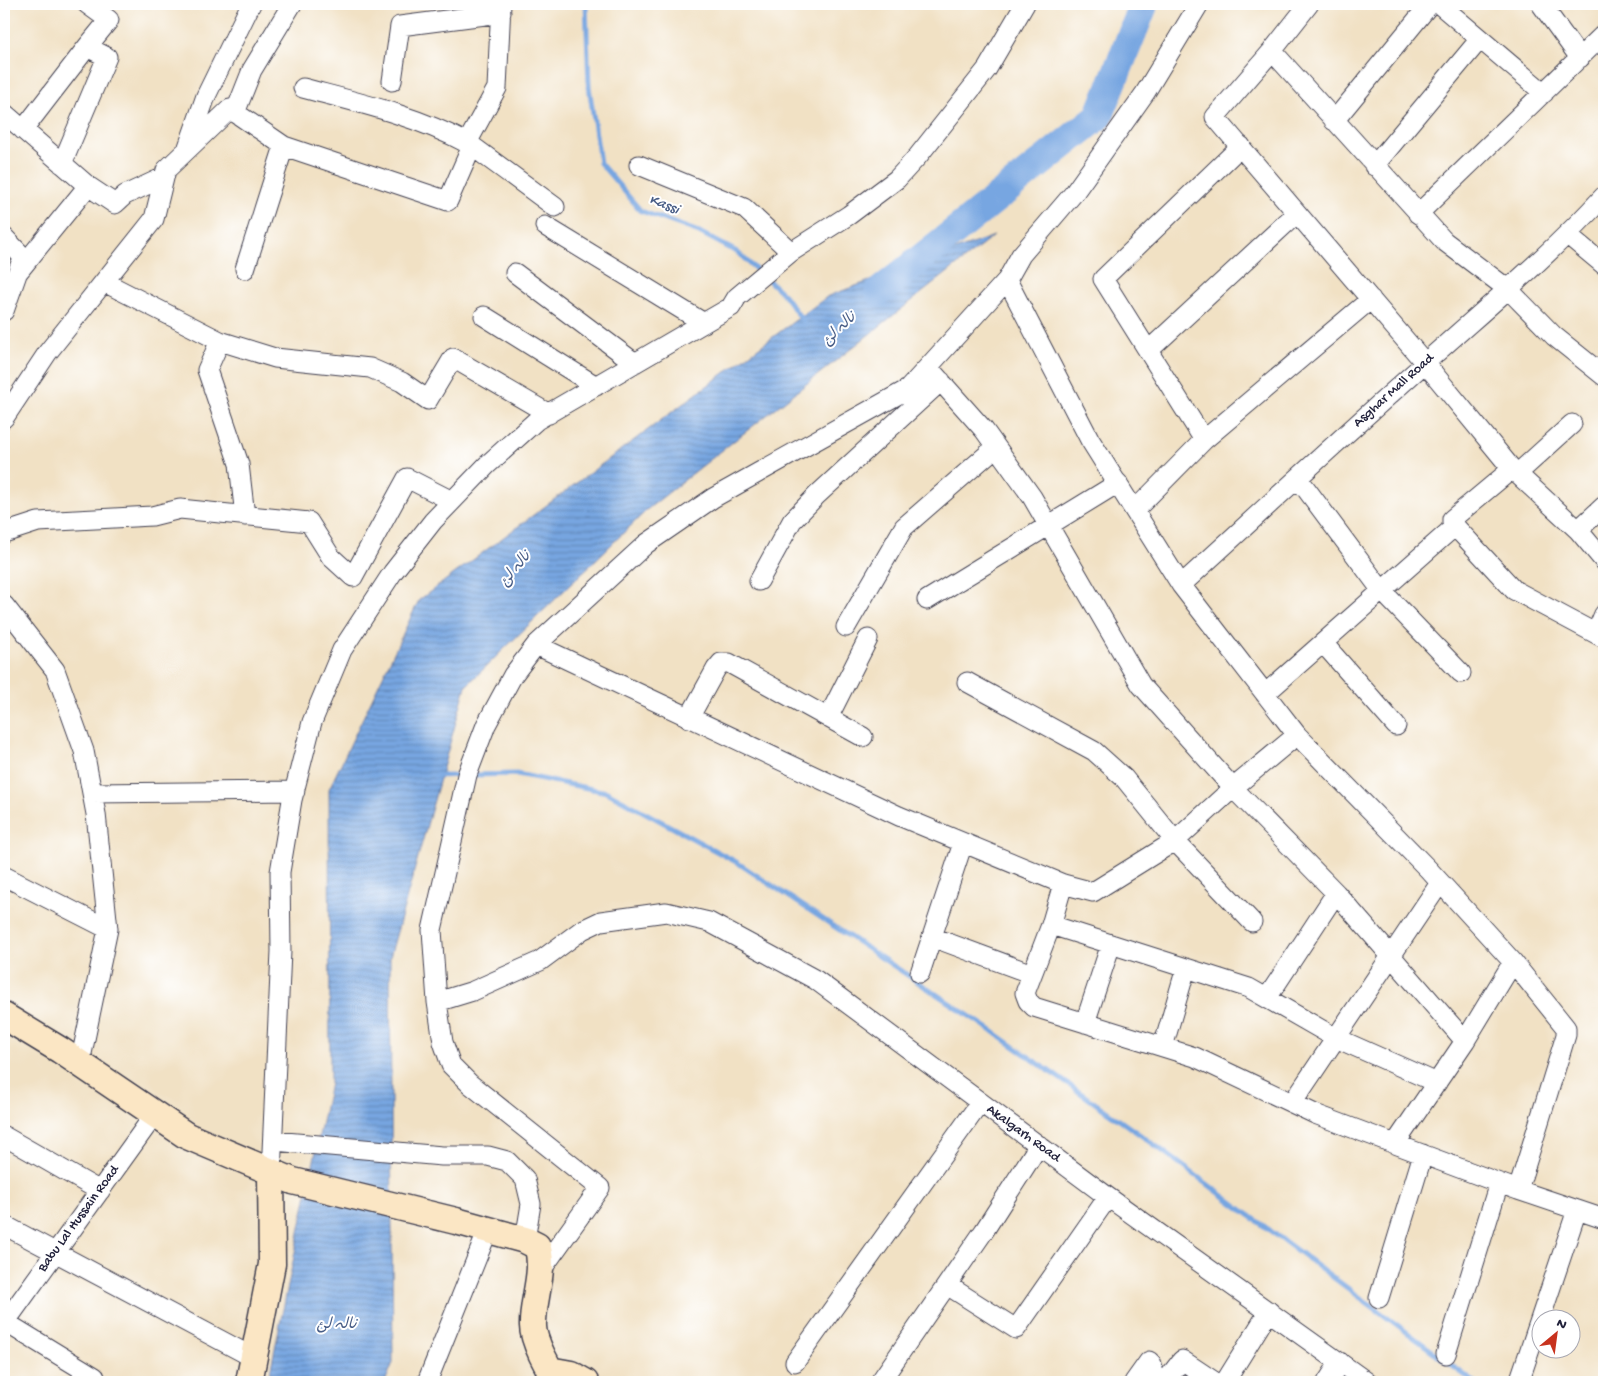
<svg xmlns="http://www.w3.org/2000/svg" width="1608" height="1386" viewBox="0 0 1608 1386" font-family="'Gochi Hand','Playpen Sans Arabic',sans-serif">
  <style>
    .water { fill: url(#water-rules); stroke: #4c648e }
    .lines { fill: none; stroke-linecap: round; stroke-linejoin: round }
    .stream { stroke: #77a6e1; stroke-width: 5 }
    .river { stroke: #77a6e1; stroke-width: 29 }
    .street-casing { stroke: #413f50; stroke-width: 21 }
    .secondary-casing { stroke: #413f50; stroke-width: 29 }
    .street { stroke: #fff; stroke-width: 19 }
    .secondary { stroke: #fbe6c4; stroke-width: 26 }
    .labels { text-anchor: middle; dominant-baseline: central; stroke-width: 4; stroke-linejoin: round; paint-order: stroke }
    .street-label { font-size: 14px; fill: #22223b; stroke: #fff }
    .water-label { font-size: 15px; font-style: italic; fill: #485d86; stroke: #fff }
  </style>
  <defs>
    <pattern id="water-rules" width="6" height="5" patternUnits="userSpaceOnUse" patternTransform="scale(1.25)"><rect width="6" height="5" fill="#77a6e1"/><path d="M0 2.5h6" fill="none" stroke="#6187b8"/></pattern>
  </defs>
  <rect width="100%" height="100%" fill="#fff"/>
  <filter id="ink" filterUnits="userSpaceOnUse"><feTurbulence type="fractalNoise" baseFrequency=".02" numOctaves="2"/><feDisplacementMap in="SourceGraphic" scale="10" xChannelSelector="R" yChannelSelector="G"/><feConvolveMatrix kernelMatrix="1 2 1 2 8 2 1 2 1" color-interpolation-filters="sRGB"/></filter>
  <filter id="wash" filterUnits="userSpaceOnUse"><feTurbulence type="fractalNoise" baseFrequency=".0096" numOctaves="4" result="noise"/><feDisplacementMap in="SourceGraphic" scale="20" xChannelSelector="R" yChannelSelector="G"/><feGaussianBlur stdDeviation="1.12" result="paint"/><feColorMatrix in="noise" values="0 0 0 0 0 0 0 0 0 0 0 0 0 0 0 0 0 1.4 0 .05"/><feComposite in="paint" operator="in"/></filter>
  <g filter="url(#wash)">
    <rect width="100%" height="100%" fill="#f1e1c4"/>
    <path class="water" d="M994 236 649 508 466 686 390 957 393 1363 385 1382H268L330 1083 329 789 419 600 828 296Z"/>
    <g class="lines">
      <path class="stream" d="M586 4 589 86 600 163 641 211 699 232 737 252 760 273
        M767 279 784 295 803 321
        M472 775 517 774 607 792 738 863 992 1031 1152 1143 1474 1382
        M435 776 464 775"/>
      <path class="river" d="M879 292 1099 116 1144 4"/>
    </g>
  </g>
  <g filter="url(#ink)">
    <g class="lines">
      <defs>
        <path id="street" d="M87 4 109 20 87 47
          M1309 4 1272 51 1215 117 1425 363 1512 469 1578 530 1604 561
          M1439 4 1544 93
          M1541 4 1580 58
          M1272 51 1444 241 1509 290 1554 336 1604 376
          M392 81 400 26 501 13
          M303 88C360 103 414 115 467 143
          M4 113 88 186 18 272
          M235 113 252 70 292 4
          M1334 121 1430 4
          M23 130 87 47 107 57 62 164
          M284 146 448 201 472 146 467 143 497 88 501 4
          M472 146 555 207
          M188 147 206 96 251 4
          M639 165 744 208 791 252
          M1374 166 1480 39
          M88 186 115 204 125 195 164 177
          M1418 214 1604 34
          M545 226 704 323
          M1568 235 1604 265
          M4 237 23 257 4 311
          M515 273 635 363
          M1007 280 1090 440 1181 585 1297 735 1428 869 1513 962 1566 1028V1035L1518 1190
          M104 282 220 341 207 370 239 464 245 516
          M484 316 596 386
          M220 341 275 358 370 368 402 382 428 400 453 358 549 414
          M1148 351 1297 213
          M928 367 984 430 1032 497 1141 685 1233 788 1336 893 1465 1041
          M4 418 48 352 154 219 166 170 230 109 284 146 245 269
          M1204 440 1103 279 1241 146
          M1512 469 1452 519V523L1514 590 1604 638
          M1517 474 1572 424
          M1298 478 1382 591 1461 673
          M1135 510 1204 440 1371 299
          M1578 530 1604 506
          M4 533 38 522 152 516 180 509 309 522 331 557 353 577 407 478 452 501
          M759 581 792 521 817 495 941 381
          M1181 585C1262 511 1343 436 1425 363 1486 308 1549 256 1604 196
          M927 600 1118 483
          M4 605 55 670 84 751 96 814 108 929
          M846 627 904 527 996 447
          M1596 633 1604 614
          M1323 643 1396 726
          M536 645 899 816 1063 884 1093 892 1175 841 1233 788 1297 735
          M967 682 1094 751 1124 778 1175 841 1252 922
          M1265 694 1454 527
          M689 718 716 669 721 663H729L863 737
          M828 718 868 639
          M92 793 295 791
          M4 876 108 929 80 1063
          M1063 884 1051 925 1025 993 1028 1001 1034 1007 1195 1057 1315 1114 1518 1190 1604 1219
          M1051 925 1249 988 1336 1038 1437 1083
          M932 937 1032 974
          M920 973 963 843
          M1267 998 1336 893
          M437 1002 473 991 540 961 582 930 601 921 666 912 709 922 816 980 1108 1197 1367 1382
          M1085 1023 1111 944
          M1163 1047 1186 968
          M1293 1102 1440 883
          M4 1136 100 1191
          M274 1141 442 1156H488L507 1161 525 1179 531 1204 525 1240
          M1395 1144 1465 1041 1513 962
          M271 1174 281 951 280 872 292 800 312 722 342 650 393 572 433 521 487 465 537 420 731 307 737 297 791 252 849 215 897 179 918 156 987 69 1025 4
          M4 1225 254 1358
          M537 1276 600 1188 470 1084 451 1065 443 1042 437 1002 432 930 467 775 486 725 513 675 536 645 646 544 713 498 908 389 1007 280 1021 255 1074 193 1145 93 1199 4
          M947 1285 1016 1329 1108 1197
          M1379 1298 1423 1154
          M5 1322 95 1377 89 1382
          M4 1324 155 1114
          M1446 1354 1499 1183
          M795 1362 980 1103
          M427 1382 488 1230
          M880 1382 984 1231 1039 1145
          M1134 1382 1149 1361 1152 1364 1155 1379 1159 1382
          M1165 1382 1182 1360 1215 1382
          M1225 1382 1269 1311
          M1327 1382 1340 1362
          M1519 1382 1577 1210"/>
        <path id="secondary" d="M4 1016 60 1050 187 1136 293 1181 456 1221 525 1240 537 1246C546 1270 532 1300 533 1326 533 1341 549 1370 557 1382
          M549 1370 571 1374 585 1382
          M249 1382 272 1264 271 1174"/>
      </defs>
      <use href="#street" class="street-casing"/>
      <use href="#secondary" class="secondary-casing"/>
      <use href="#street" class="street"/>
      <use href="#secondary" class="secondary"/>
    </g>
  </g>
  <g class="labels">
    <g class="street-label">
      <text transform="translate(1394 391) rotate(-42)">Asghar Mall Road</text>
      <text transform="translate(1023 1134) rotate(36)">Akalgarh Road</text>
      <text transform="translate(79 1219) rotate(-54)">Babu Lal Hussain Road</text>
    </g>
    <g class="water-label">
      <text transform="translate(664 205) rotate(22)">Kassi</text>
      <text transform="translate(840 329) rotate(-43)">نالہ لئ</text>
      <text transform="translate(516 569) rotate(-50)">نالہ لئ</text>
      <text x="337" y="1325">نالہ لئ</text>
    </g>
  </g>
  <rect width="1608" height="1386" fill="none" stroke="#fff" stroke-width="20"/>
  <g transform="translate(1556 1334) rotate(29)"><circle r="24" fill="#ffffff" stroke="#a7a7b1"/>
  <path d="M0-4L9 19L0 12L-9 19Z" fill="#c8321e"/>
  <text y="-8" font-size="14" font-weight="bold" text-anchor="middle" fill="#22223b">N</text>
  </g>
</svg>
